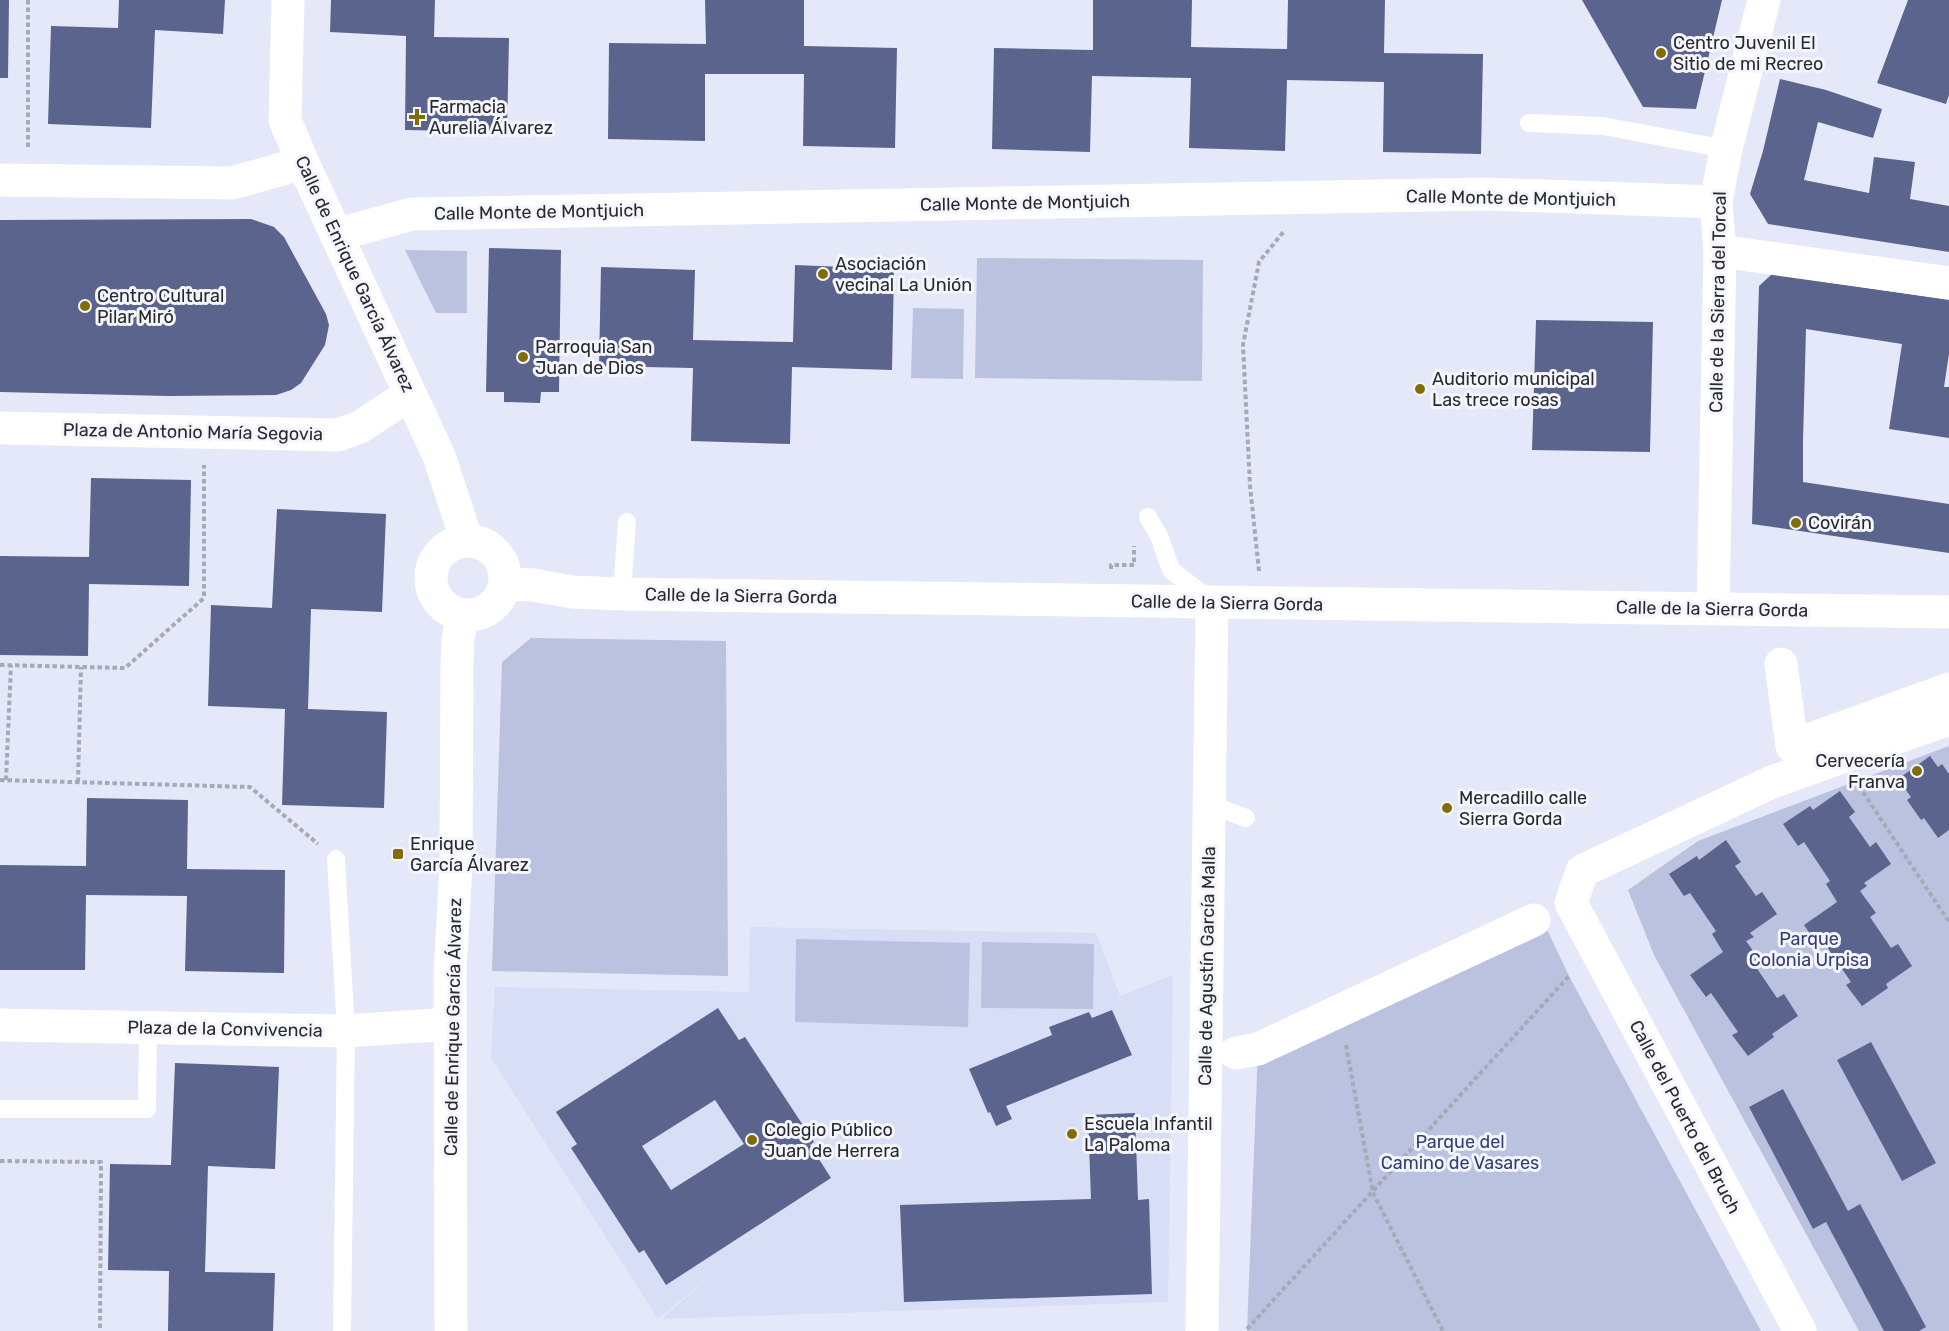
<svg xmlns="http://www.w3.org/2000/svg" width="1949" height="1331" viewBox="0 0 1949 1331" font-family="Rubik,sans-serif">
  <style>
    .built { fill: #d8def5 }
    .green { fill: #bac2e0 }
    .building { fill: #5b648d; fill-rule: evenodd }
    .lines { fill: none; stroke-linecap: round; stroke-linejoin: round }
    .path { stroke: #a6a9b6; stroke-width: 4; stroke-dasharray: 4.5 3; stroke-linecap: butt }
    .lane { stroke: #fff; stroke-width: 18 }
    .street { stroke: #fff; stroke-width: 33 }
    .poi-dot { fill: #826c06; stroke: #f4f6fc; stroke-width: 2 }
    .labels { text-anchor: middle; dominant-baseline: central; stroke-width: 6; stroke-linejoin: round; paint-order: stroke }
    .poi-label { font-size: 18px; fill: #28292f; stroke: #f4f6fc; text-anchor: start }
    .street-label { font-size: 18px; fill: #28292f; stroke: #f4f6fc }
    .park-label { font-size: 18px; fill: #333c74; stroke: #f4f6fc }
  </style>
  <rect width="100%" height="100%" fill="#e4e8f8"/>
  <path class="built" d="M750 927 1096 933 1120 996 1173 975 1168 1302 661 1319 725 1264 658 1319 491 1058 495 987 749 992Z"/>
  <path class="green" d="M405 250 467 251V313H436Z
    M977 258 1203 260 1202 381 975 378Z
    M913 308 964 309 963 379 911 378Z
    M531 638 726 641 728 976 492 971 502 662Z
    M1949 746V1331H1859L1654 955 1628 890 1698 841Z
    M1541 917 1569 976 1761 1331H1247L1258 1049Z
    M796 939 970 943 968 1027 795 1022Z
    M982 942 1094 944 1093 1009 981 1008Z"/>
  <path class="building" d="M0 0H9L8 78H0Z
    M119 0H225L223 34 155 30 151 128 48 124 51 26 118 28Z
    M331 0H435L434 37 509 38 507 132 405 130 406 36 330 32Z
    M705 0H804V46L897 48 895 148 803 146 804 74H705V141L608 139 609 43 706 44Z
    M1093 0H1192L1191 47 1287 49 1288 0H1385L1384 53 1483 54 1481 154 1383 152 1384 82 1287 80 1285 151 1189 148 1191 78 1092 76 1090 152 992 149 994 48 1093 50Z
    M1582 0H1722L1696 109 1643 107Z
    M1908 0H1949V95L1946 104 1877 83Z
    M1780 79 1826 90 1882 109 1873 138 1818 122 1804 180 1869 193 1874 157 1915 162 1910 199 1949 206V252L1768 224 1750 194 1763 151Z
    M251 219 274 227 284 237 326 314 329 325 325 345 301 383 291 390 276 395 168 396 0 392V220Z
    M489 248 561 250 559 392H541L540 403 504 402V392H486Z
    M795 265 894 269 892 370 792 367 790 444 691 441 693 368 599 366 601 267 695 270 693 340 793 342Z
    M1772 274 1949 300V354L1944 387H1949V438L1889 429 1902 344 1806 329 1803 441V482L1949 504V553L1752 524 1759 286Z
    M1536 320 1653 322 1650 452 1532 450Z
    M91 478 191 480 189 586 89 584 88 656 0 655V556L89 557Z
    M277 509 386 514 382 612 311 609 308 709 387 712 384 808 282 805 285 709 208 706 211 605 272 608Z
    M1930 756 1938 767 1942 764 1949 774V830L1938 838 1924 818 1921 820 1907 800 1911 797 1898 779Z
    M1840 791 1855 812 1849 817 1870 847 1876 842 1891 864 1864 883 1867 886 1860 891 1876 913 1870 917 1891 948 1898 944 1912 966 1886 984 1888 988 1862 1006 1846 985 1851 982 1825 944 1819 947 1804 925 1837 902 1826 884 1830 881 1804 842 1798 846 1783 824 1810 806 1813 810Z
    M87 798 188 800 187 869 285 870 284 973 185 971 187 896 86 895 85 970H0V865L86 866Z
    M1726 840 1741 862 1735 866 1756 896 1762 892 1777 914 1750 933 1754 937 1746 941 1762 963 1756 967 1777 998 1784 994 1798 1016 1772 1034 1774 1037 1748 1056 1732 1035 1738 1032 1711 993 1706 997 1690 975 1723 952 1712 934 1716 931 1690 893 1684 896 1669 874 1697 856 1699 860Z
    M718 1008 739 1040 745 1037 814 1142 810 1145 831 1178 666 1285 644 1250 639 1253 571 1148 577 1144 556 1112ZM715 1100 744 1144 671 1190 642 1146Z
    M1112 1010 1132 1055 1006 1106 1012 1119 996 1126 990 1112 988 1113 969 1069 1052 1035 1049 1027 1089 1012 1092 1018Z
    M1871 1042 1936 1163 1902 1181 1837 1060Z
    M175 1063 279 1067 275 1169 208 1166 205 1272 275 1273 273 1331H168L169 1271 108 1270 110 1164 171 1165Z
    M1783 1089 1848 1211 1860 1204 1926 1327 1919 1331H1884L1826 1222 1813 1229 1749 1107Z
    M1135 1113 1138 1200 1149 1199 1152 1294 904 1302 900 1205 1091 1199 1088 1115Z"/>
  <g class="lines">
    <path class="path" d="M28 0V149
      M1111 569V565H1134V546
      M1259 571 1250 486 1243 345 1259 262 1285 230
      M0 665 125 668 204 598V465
      M0 780 250 787 318 844
      M6 780 11 665
      M78 782 81 667
      M1859 786 1949 922
      M1346 1045 1373 1193 1443 1331
      M0 1161 101 1162 100 1331
      M1247 1329 1569 976"/>
    <path class="lane" d="M1529 123 1603 126 1726 149
      M1148 517 1159 536 1171 570 1210 600
      M622 594 627 522
      M1209 804 1246 818
      M336 859 346 1031 342 1331
      M0 1109H147L148 1028"/>
    <path class="street" d="M288 0 285 120 303 163 439 456 467 541
      M0 180 232 183 303 163
      M336 235 412 214 1486 194 1716 202
      M1720 251 1949 283
      M0 428 338 435 360 427 410 394
      M431 578a37 37 0 1 1 74 0a37 37 0 1 1-74 0Z
      M505 584 533 585 572 592 622 594 1949 612
      M1713 609 1720 251 1716 202 1726 149 1764 0
      M1781 664 1792 746 1949 689
      M0 1025 346 1031 450 1024
      M1236 1053 1258 1049 1534 920
      M451 1331 450 972 456 866 457 665 458 639 463 615
      M1202 1331 1212 602
      M1800 1331 1571 903 1582 871 1772 782 1949 719"/>
  </g>
  <g class="poi-dot">
    <circle cx="1661" cy="53" r="6"/>
    <path d="M414 108h6v6h6v6h-6v6h-6v-6h-6v-6h6z"/>
    <circle cx="823" cy="274" r="6"/>
    <circle cx="85" cy="306" r="6"/>
    <circle cx="523" cy="357" r="6"/>
    <circle cx="1420" cy="389" r="6"/>
    <circle cx="1796" cy="523" r="6"/>
    <circle cx="1917" cy="771" r="6"/>
    <circle cx="1447" cy="808" r="6"/>
    <rect x="392" y="848" width="12" height="12" rx="3"/>
    <circle cx="1072" cy="1134" r="6"/>
    <circle cx="752" cy="1140" r="6"/>
  </g>
  <g class="labels">
    <g class="poi-label">
      <text x="1673" y="43">Centro Juvenil El<tspan x="1673" dy="21">Sitio de mi Recreo</tspan></text>
      <text x="429" y="107">Farmacia<tspan x="429" dy="21">Aurelia Álvarez</tspan></text>
      <text x="835" y="264">Asociación<tspan x="835" dy="21">vecinal La Unión</tspan></text>
      <text x="97" y="296">Centro Cultural<tspan x="97" dy="21">Pilar Miró</tspan></text>
      <text x="535" y="347">Parroquia San<tspan x="535" dy="21">Juan de Dios</tspan></text>
      <text x="1432" y="379">Auditorio municipal<tspan x="1432" dy="21">Las trece rosas</tspan></text>
      <text x="1808" y="523">Covirán</text>
      <text x="1905" y="761" text-anchor="end">Cervecería<tspan x="1905" dy="21">Franva</tspan></text>
      <text x="1459" y="798">Mercadillo calle<tspan x="1459" dy="21">Sierra Gorda</tspan></text>
      <text x="410" y="844">Enrique<tspan x="410" dy="21">García Álvarez</tspan></text>
      <text x="1084" y="1124">Escuela Infantil<tspan x="1084" dy="21">La Paloma</tspan></text>
      <text x="764" y="1130">Colegio Público<tspan x="764" dy="21">Juan de Herrera</tspan></text>
    </g>
    <g class="street-label">
      <text transform="translate(1511 198) rotate(1)">Calle Monte de Montjuich</text>
      <text transform="translate(1025 203) rotate(-1)">Calle Monte de Montjuich</text>
      <text transform="translate(539 212) rotate(-1)">Calle Monte de Montjuich</text>
      <text transform="translate(355 274) rotate(65)">Calle de Enrique García Álvarez</text>
      <text transform="translate(1718 302) rotate(-89)">Calle de la Sierra del Torcal</text>
      <text transform="translate(193 432) rotate(1)">Plaza de Antonio María Segovia</text>
      <text transform="translate(741 596) rotate(1)">Calle de la Sierra Gorda</text>
      <text transform="translate(1227 603) rotate(1)">Calle de la Sierra Gorda</text>
      <text transform="translate(1712 609) rotate(1)">Calle de la Sierra Gorda</text>
      <text transform="translate(1207 966) rotate(-89)">Calle de Agustín García Malla</text>
      <text transform="translate(453 1027) rotate(-89)">Calle de Enrique García Álvarez</text>
      <text transform="translate(225 1029) rotate(1)">Plaza de la Convivencia</text>
      <text transform="translate(1685 1117) rotate(62)">Calle del Puerto del Bruch</text>
    </g>
    <g class="park-label">
      <text x="1809" y="939">Parque<tspan x="1809" dy="21">Colonia Urpisa</tspan></text>
      <text x="1460" y="1142">Parque del<tspan x="1460" dy="21">Camino de Vasares</tspan></text>
    </g>
  </g>
</svg>
